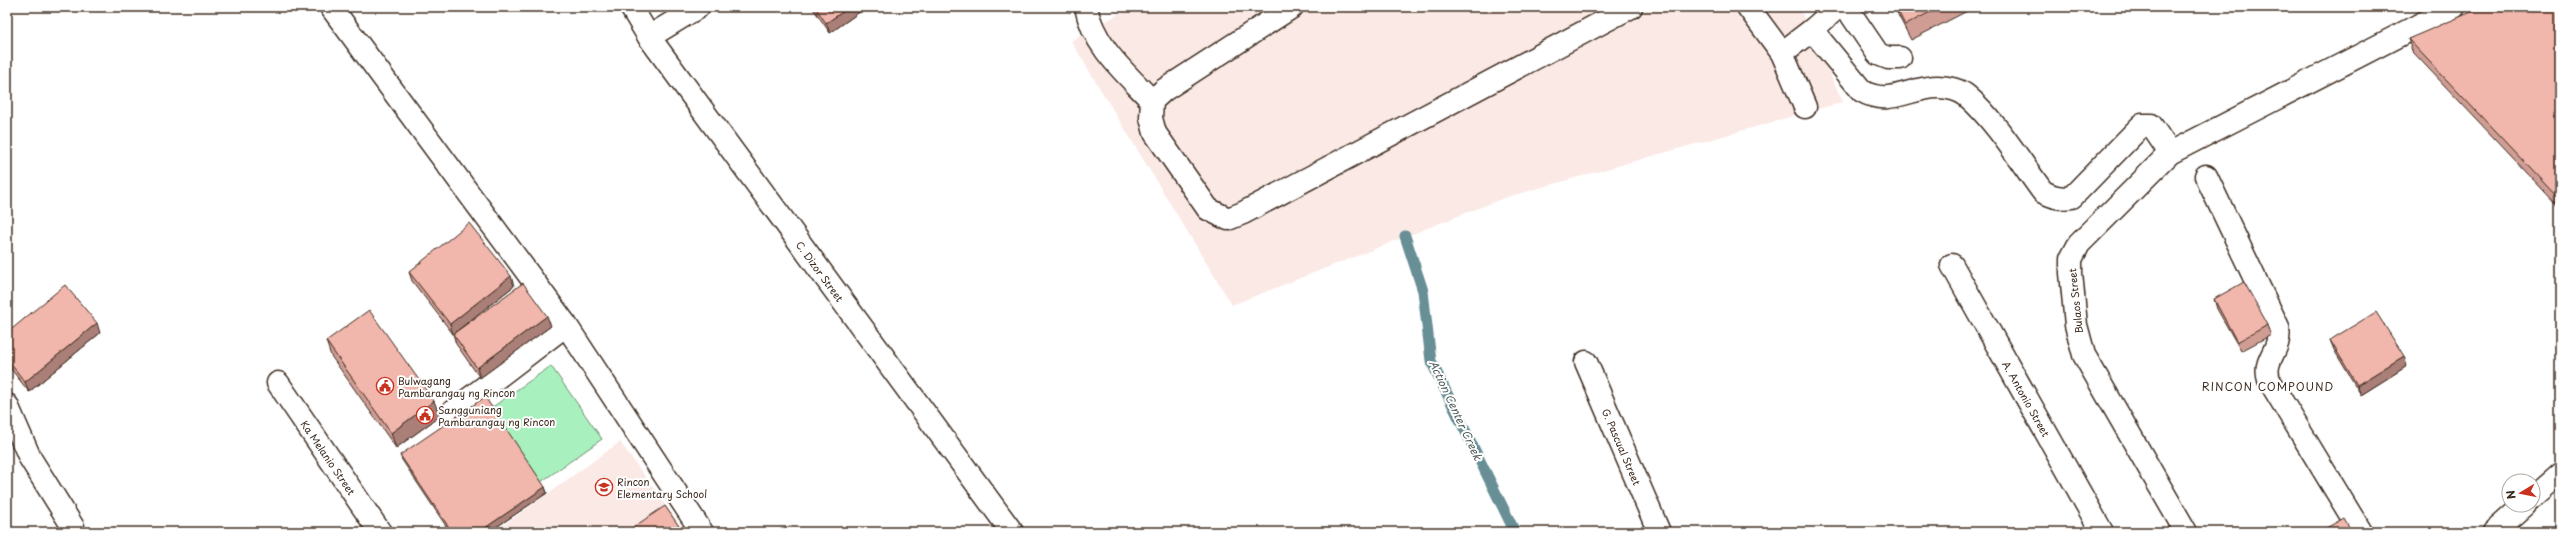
<svg xmlns="http://www.w3.org/2000/svg" width="2567" height="539" viewBox="0 0 2567 539" font-family="'Playpen Sans',sans-serif">
  <style>
    .built { fill: #fbe9e6 }
    .green { fill: #a8f1bf; stroke: #728e6e }
    .lines { fill: none; stroke-linecap: round; stroke-linejoin: round }
    .stream { stroke: #688e96; stroke-width: 11 }
    .minor-casing { stroke: #3b2a1e; stroke-width: 25 }
    .minor { stroke: #fff; stroke-width: 22 }
    .wall { fill: #cf9d94; stroke: #3b2a1e }
    .shaded-wall { fill: #a97f78; stroke: #3b2a1e }
    .building { fill: #f1b6ac; stroke: #3b2a1e }
    .labels { text-anchor: middle; dominant-baseline: central; stroke-width: 4; stroke-linejoin: round; paint-order: stroke }
    .street-label { font-size: 10px; fill: #3b2a1e; stroke: #fff }
    .poi-label { font-size: 10px; fill: #3b2a1e; stroke: #fff; text-anchor: start }
    .neighbourhood-label { font-size: 11px; letter-spacing: 1px; fill: #3b2a1e; stroke: #fff }
    .water-label { font-size: 11px; font-style: italic; fill: #525c5a; stroke: #fff }
  </style>
  <rect width="100%" height="100%" fill="#fff"/>
  <filter id="ink" filterUnits="userSpaceOnUse"><feTurbulence type="fractalNoise" baseFrequency=".025" numOctaves="2"/><feDisplacementMap in="SourceGraphic" scale="8" xChannelSelector="R" yChannelSelector="G"/><feConvolveMatrix kernelMatrix="1 2 1 2 8 2 1 2 1" color-interpolation-filters="sRGB"/></filter>
  <g filter="url(#ink)">
    <path class="built" d="M1131 7H1799L1843 102 1504 198 1232 305 1071 41Z
      M620 442 685 532H494Z"/>
    <path class="green" d="M551 366 602 439 470 532 414 462Z"/>
    <g class="lines">
      <path class="stream" d="M1405 236 1423 291 1431 361 1515 532"/>
      <defs>
        <g id="minor">
          <path d="M331 7 566 325 702 532"/>
          <path id="s1" d="M631 7 649 37 1012 532"/>
          <path d="M1086 7C1094 47 1125 72 1152 101"/>
          <path d="M1292 7 1164 90 1152 101 1151 118 1155 133 1208 209 1228 219 1243 213 1631 7"/>
          <path d="M1748 7 1782 53 1805 107"/>
          <path d="M1846 7 1878 54 1888 58H1900"/>
          <path d="M1812 30 1862 91C1889 107 1910 87 1938 87 1948 87 1960 90 1967 96 1996 121 2020 161 2043 192 2054 197 2060 199 2072 197L2142 125H2151L2170 153"/>
          <path d="M649 37 698 7"/>
          <path d="M1782 53 1812 30 1838 7"/>
          <path d="M2206 176 2278 327C2282 352 2262 358 2269 380L2361 532"/>
          <path id="s2" d="M1952 265 2102 532"/>
          <path id="s3" d="M1586 362 1659 532"/>
          <path id="s4" d="M278 383 380 532"/>
          <path d="M7 405 30 458 73 527"/>
          <path d="M452 412 566 325"/>
          <path d="M2533 497 2560 473"/>
          <path d="M2186 532 2084 355 2076 325 2071 273V259L2079 244 2170 153 2454 7"/>
          <path d="M2494 532 2524 505"/>
        </g>
      </defs>
      <use href="#minor" class="minor-casing"/>
      <use href="#minor" class="minor"/>
    </g>
    <path class="wall" d="M812 7H860L861 11 830 33Z
      M1894 7H1975L1911 40Z
      M2560 7V208L2412 51 2408 39Z
      M409 272 514 286 453 334 412 281Z
      M2214 299 2268 325 2271 335 2241 351 2217 309Z
      M551 326 480 378 456 344 453 334Z
      M7 333H100L29 392 7 364Z
      M2330 340 2407 366 2361 395 2334 350Z
      M326 341 440 416 396 448 331 356Z
      M400 455 545 487 547 493 489 532H450L402 460Z"/>
    <path class="shaded-wall" d="M850 7H860L861 11 830 33 826 23Z
      M511 276 514 286 453 334 450 324Z
      M547 316 551 326 480 378 477 368Z
      M97 323 100 333 29 392 25 382Z
      M2404 356 2407 366 2361 395 2357 385Z
      M434 401 440 416 396 448 391 433Z
      M545 487 547 493 489 532H479Z"/>
    <path class="building" d="M815 7H850L826 23Z
      M1896 7H1940L1905 25Z
      M2483 7H2560V200L2408 39Z
      M469 223 511 276 450 324 409 272Z
      M2244 282 2268 325 2237 342 2214 299Z
      M523 283 547 316 477 368 453 334Z
      M65 285 97 323 25 382 7 359V333Z
      M369 310 434 401 391 433 326 341Z
      M2376 312 2404 356 2357 385 2330 340Z
      M485 397 545 487 479 532H452L400 455Z
      M665 506 683 532H626Z
      M2344 518 2352 532H2319Z"/>
  </g>
  <defs>
    <symbol id="civic-ring" viewBox="-11 -11 22 22"><circle r="9.5" fill="#fff" stroke="#c8321e" stroke-width="1.5"/><path d="M-.6-6.5H3V-4.5H.6V-3L4-1V1h2V6H-6V1h2V-1L-.6-3ZM-1.2 2.5V6h2.4V2.5Z" fill="#c8321e"/></symbol>
    <symbol id="school-ring" viewBox="-11 -11 22 22"><circle r="9.5" fill="#fff" stroke="#c8321e" stroke-width="1.5"/><path d="M0-5L7-2L0 1L-7-2ZM-4 1L0 2.5L4 1V4Q0 6-4 4Z" fill="#c8321e"/></symbol>
  </defs>
  <g fill-rule="evenodd">
    <use href="#civic-ring" x="375" y="376" width="20" height="20"/>
    <use href="#civic-ring" x="415" y="405" width="20" height="20"/>
    <use href="#school-ring" x="594" y="477" width="20" height="20"/>
  </g>
  <g class="labels">
    <g class="street-label">
      <text stroke="none"><textPath href="#s1" startOffset="325">C. Dizor Street</textPath></text>
      <text transform="translate(2075 301) rotate(-96)">Bulaos Street</text>
      <text stroke="none"><textPath href="#s2" startOffset="153">A. Antonio Street</textPath></text>
      <text stroke="none"><textPath href="#s3" startOffset="92">G. Pascual Street</textPath></text>
      <text stroke="none"><textPath href="#s4" startOffset="90">Ka Melanio Street</textPath></text>
    </g>
    <g class="poi-label">
      <text x="398" y="380">Bulwagang<tspan x="398" dy="12">Pambarangay ng Rincon</tspan></text>
      <text x="438" y="409">Sangguniang<tspan x="438" dy="12">Pambarangay ng Rincon</tspan></text>
      <text x="617" y="481">Rincon<tspan x="617" dy="12">Elementary School</tspan></text>
    </g>
    <g class="neighbourhood-label">
      <text x="2268" y="386">RINCON COMPOUND</text>
    </g>
    <g class="water-label">
      <text transform="translate(1456 410) rotate(65)">Action Center Creek</text>
    </g>
  </g>
  <rect width="2567" height="539" fill="none" stroke="#fff" stroke-width="24"/>
  <rect x="12" y="12" width="2543" height="515" fill="none" stroke="#3b2a1e" stroke-width="1.5" filter="url(#ink)"/>
  <g transform="translate(2521 493) rotate(260)"><circle r="19" fill="#ffffff" stroke="#b1aaa5"/>
  <path d="M0-3L7 15L0 10L-7 15Z" fill="#c8321e"/>
  <text y="-6" font-size="11" font-weight="bold" text-anchor="middle" fill="#3b2a1e">N</text>
  </g>
</svg>
